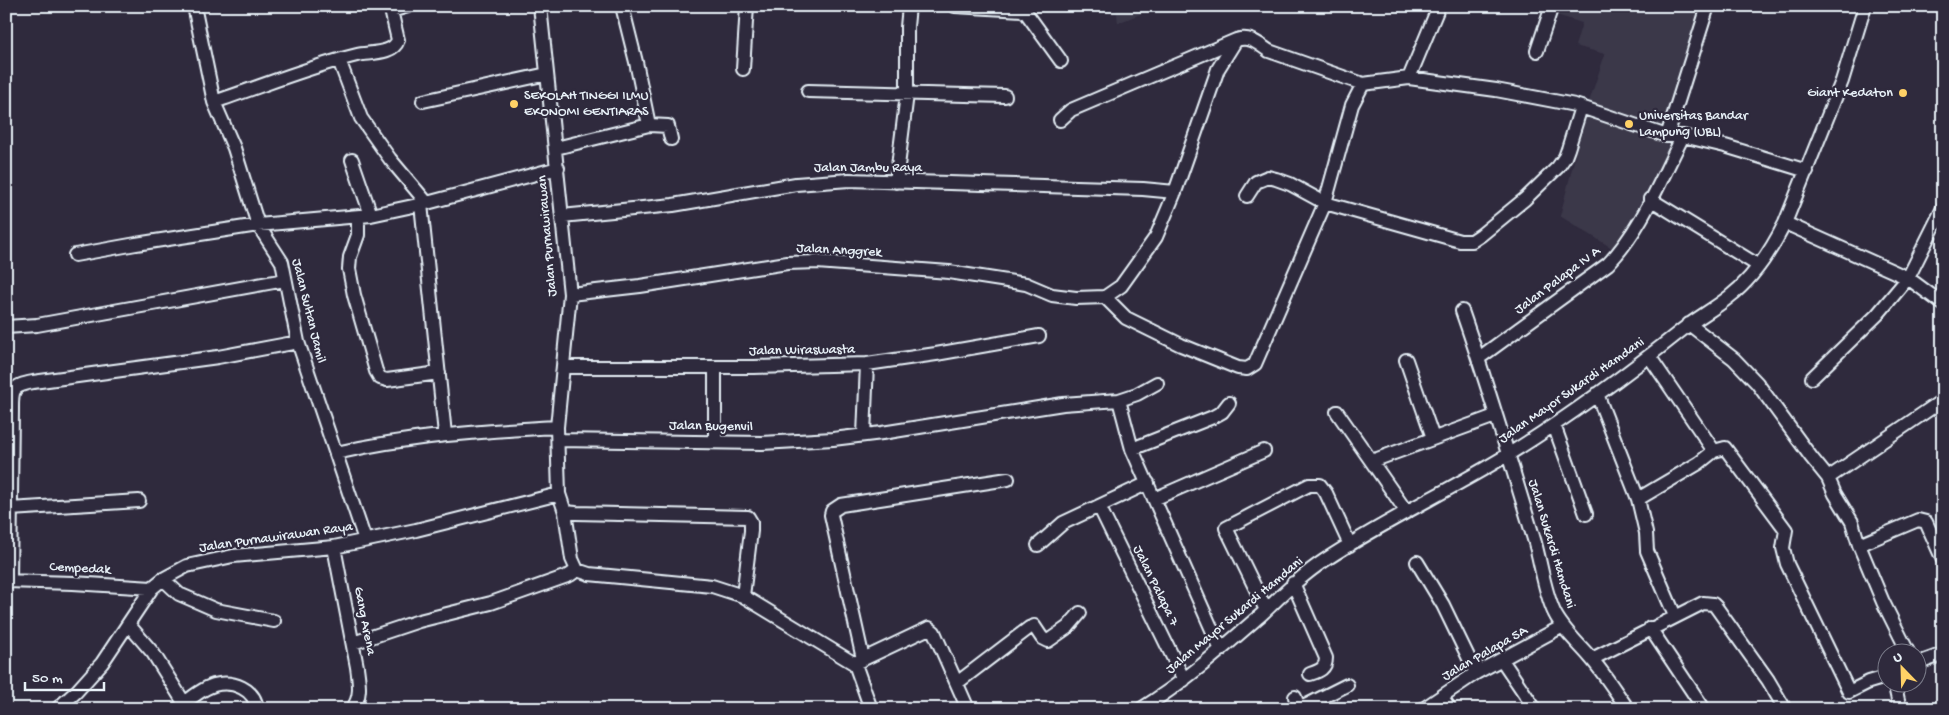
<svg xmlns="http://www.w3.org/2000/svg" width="1949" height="715" viewBox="0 0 1949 715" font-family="'Gochi Hand',sans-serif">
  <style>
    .built { fill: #3b3749 }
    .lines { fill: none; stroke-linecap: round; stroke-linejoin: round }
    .minor-casing { stroke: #e8f1f8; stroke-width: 16 }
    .minor { stroke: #2f2a3d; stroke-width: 12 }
    .poi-dot { fill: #ffd166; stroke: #2f2a3d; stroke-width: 2 }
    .labels { text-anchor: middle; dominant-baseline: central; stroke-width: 4.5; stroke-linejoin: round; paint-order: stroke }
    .poi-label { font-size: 14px; fill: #e8f1f8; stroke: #2f2a3d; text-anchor: start }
    .street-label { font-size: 14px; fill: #e8f1f8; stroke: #2f2a3d }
  </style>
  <rect width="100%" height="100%" fill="#2f2a3d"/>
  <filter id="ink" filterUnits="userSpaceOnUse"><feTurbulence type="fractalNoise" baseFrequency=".02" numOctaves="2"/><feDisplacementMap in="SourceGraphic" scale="10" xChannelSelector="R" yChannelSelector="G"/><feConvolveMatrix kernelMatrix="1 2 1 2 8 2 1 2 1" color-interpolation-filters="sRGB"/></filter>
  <g filter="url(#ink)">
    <path class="built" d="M1116 6H1160L1118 23Z
      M1552 6H1712L1672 130 1666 154 1615 250 1560 216 1589 102 1605 54 1575 46 1582 23 1550 13Z"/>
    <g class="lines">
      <defs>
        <path id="minor" d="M194 6 214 102 234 148 258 225 282 262 298 342 365 540
          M540 6 570 294 557 427 559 494 565 512 572 559 577 570 589 574 712 586 743 596 855 664 871 709
          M622 6 636 62 649 125
          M955 6 1022 10 1027 14 1061 61
          M391 11 408 6
          M1537 51 1552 6
          M339 60 361 118 390 159 427 203
          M743 69 747 6
          M1409 78 1439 6
          M808 91 1005 96
          M423 101 547 74
          M214 102C262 86 308 67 357 55 369 52 393 55 398 40L390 6
          M1060 120 1071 110 1236 40
          M1667 136 1708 6
          M556 148 649 125 668 126 671 139
          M352 160 371 215
          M896 182 907 94V27L909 6
          M1247 196 1256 182 1268 177 1276 179 1290 184 1325 203 1460 241H1472L1481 235 1525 199 1558 167 1565 157 1568 149 1581 107
          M1650 199 1759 266
          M421 204 445 434
          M562 216 673 205 796 184 849 180 1143 189 1175 192
          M358 217V235L350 257 349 269 354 295 376 371 380 378 387 380 439 373
          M1785 223 1908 278 1943 304
          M75 255 136 244 258 225 371 215 427 203 558 168
          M570 294 640 286 787 263 817 262 949 272 1026 284 1052 295 1076 298 1105 297 1121 286 1156 237 1175 192 1218 69 1236 40C1251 36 1257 43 1269 51L1363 84 1409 78 1496 90 1575 105 1667 136H1683L1725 146 1807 171
          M1105 297 1126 318 1181 345 1238 368 1247 369 1255 364 1325 203 1352 105 1363 84
          M1462 311C1488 385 1510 461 1533 536 1541 561 1543 588 1554 612 1562 629 1578 643 1590 657 1604 673 1615 691 1628 709
          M1689 324 1734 359 1757 383 1811 457 1828 478 1835 494 1852 522 1859 545 1883 602 1908 652
          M6 327 37 325 285 280
          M1649 356 1714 451
          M1479 358 1608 264C1642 229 1661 178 1683 136
          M1406 360 1433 438
          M563 367H754L867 364 936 354 1039 336
          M715 367V442
          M1812 378 1877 315 1908 278 1943 208
          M1597 394 1638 499 1646 533 1647 551 1675 616
          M1119 400 1132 449 1221 650
          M1337 412 1406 511
          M1554 425 1586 514
          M864 435 867 364
          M558 440 762 443 833 439 882 433 1063 404 1119 400 1137 394 1157 383
          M1132 449 1213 417 1222 412 1229 403
          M336 453C410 436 483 431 557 427
          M1372 461 1495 416
          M1828 478 1943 400
          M1154 499 1264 451
          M1638 499 1699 463 1714 451 1725 448 1786 530 1783 548 1787 564 1849 692 1869 682 1886 677
          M1099 506 1184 680
          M10 509 139 501
          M565 512 576 513 748 517 751 522V531L743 596
          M1038 545 1063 523 1148 483
          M1859 545 1918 520 1926 522 1943 560
          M334 547 357 667C359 682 362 697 352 709
          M1417 562 1443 605 1476 673
          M163 579 179 594 216 610 274 621
          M6 581 73 583 152 588
          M10 581 12 411C12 390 11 386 33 382L218 357 298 342
          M1293 583 1326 658C1326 669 1319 671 1310 674
          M1266 610 1226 528 1309 485H1320L1326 493 1350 545
          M128 624 153 653 188 709
          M1650 628 1704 709
          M353 643 419 621 491 603 570 575 577 570
          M863 659 831 515 832 511 841 505 1008 479
          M1592 659 1703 603 1713 604 1716 607 1768 680 1785 709
          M1502 660 1535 709
          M855 663 929 628 934 632 968 709
          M1916 664 1943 654
          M1894 682 1900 709
          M957 683 1029 628 1034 626 1042 638 1048 641 1068 627 1080 613
          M1295 697 1299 709
          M1442 697 1450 709
          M57 709 76 692 102 663 152 588 163 579 187 566 233 556 334 547 416 530 559 494
          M178 709C188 700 201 689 214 685 233 680 255 689 257 709
          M1141 709C1185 682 1224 647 1263 613 1283 594 1302 575 1325 560 1384 521 1449 491 1509 454 1569 417 1627 374 1682 330 1697 318 1714 309 1729 297 1754 278 1771 251 1785 223L1842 81 1865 6
          M1299 709 1347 685
          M1423 709 1476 673 1563 626"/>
      </defs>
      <use href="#minor" class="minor-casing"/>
      <use href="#minor" class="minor"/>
    </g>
  </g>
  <g class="poi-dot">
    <circle cx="1903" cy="93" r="5"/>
    <circle cx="514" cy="104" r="5"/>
    <circle cx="1629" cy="124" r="5"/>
  </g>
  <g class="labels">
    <g class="poi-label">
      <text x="1893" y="93" text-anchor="end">Giant Kedaton</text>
      <text x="524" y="96">SEKOLAH TINGGI ILMU<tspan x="524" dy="16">EKONOMI GENTIARAS</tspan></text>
      <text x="1639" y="116">Universitas Bandar<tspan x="1639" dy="16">Lampung (UBL)</tspan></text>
    </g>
    <g class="street-label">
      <text x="868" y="168">Jalan Jambu Raya</text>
      <text transform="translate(548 236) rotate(-95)">Jalan Purnawirawan</text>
      <text transform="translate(839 251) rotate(3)">Jalan Anggrek</text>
      <text transform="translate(1558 281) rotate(-37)">Jalan Palapa IV A</text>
      <text transform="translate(308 311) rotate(76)">Jalan Sultan Jamil</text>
      <text transform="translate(802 351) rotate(-1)">Jalan Wiraswasta</text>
      <text transform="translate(1572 391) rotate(-35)">Jalan Mayor Sukardi Hamdani</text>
      <text transform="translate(711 427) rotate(1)">Jalan Bugenvil</text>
      <text transform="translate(276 538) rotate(-8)">Jalan Purnawirawan Raya</text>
      <text transform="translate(1551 544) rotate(73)">Jalan Sukardi Hamdani</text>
      <text transform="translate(80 569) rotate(3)">Cempedak</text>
      <text transform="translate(1155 586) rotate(64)">Jalan Palapa 7</text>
      <text transform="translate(1235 616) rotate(-40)">Jalan Mayor Sukardi Hamdani</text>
      <text transform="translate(364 621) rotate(79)">Gang Arena</text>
      <text transform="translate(1485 654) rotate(-30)">Jalan Palapa 5A</text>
    </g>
  </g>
  <rect width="1949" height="715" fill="none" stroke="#2f2a3d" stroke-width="25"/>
  <rect x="12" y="12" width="1924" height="690" fill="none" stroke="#e8f1f8" stroke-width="2" filter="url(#ink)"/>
  <g transform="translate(1902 668) rotate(337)"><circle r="24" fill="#2f2a3d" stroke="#797a88"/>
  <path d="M0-4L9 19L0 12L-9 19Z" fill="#ffd166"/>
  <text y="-8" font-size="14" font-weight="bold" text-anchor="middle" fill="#e8f1f8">U</text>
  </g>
  <path d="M25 682v8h79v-8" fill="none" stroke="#e8f1f8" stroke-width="2.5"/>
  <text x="32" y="682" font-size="15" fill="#e8f1f8" stroke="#2f2a3d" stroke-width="4" paint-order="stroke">50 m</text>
</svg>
